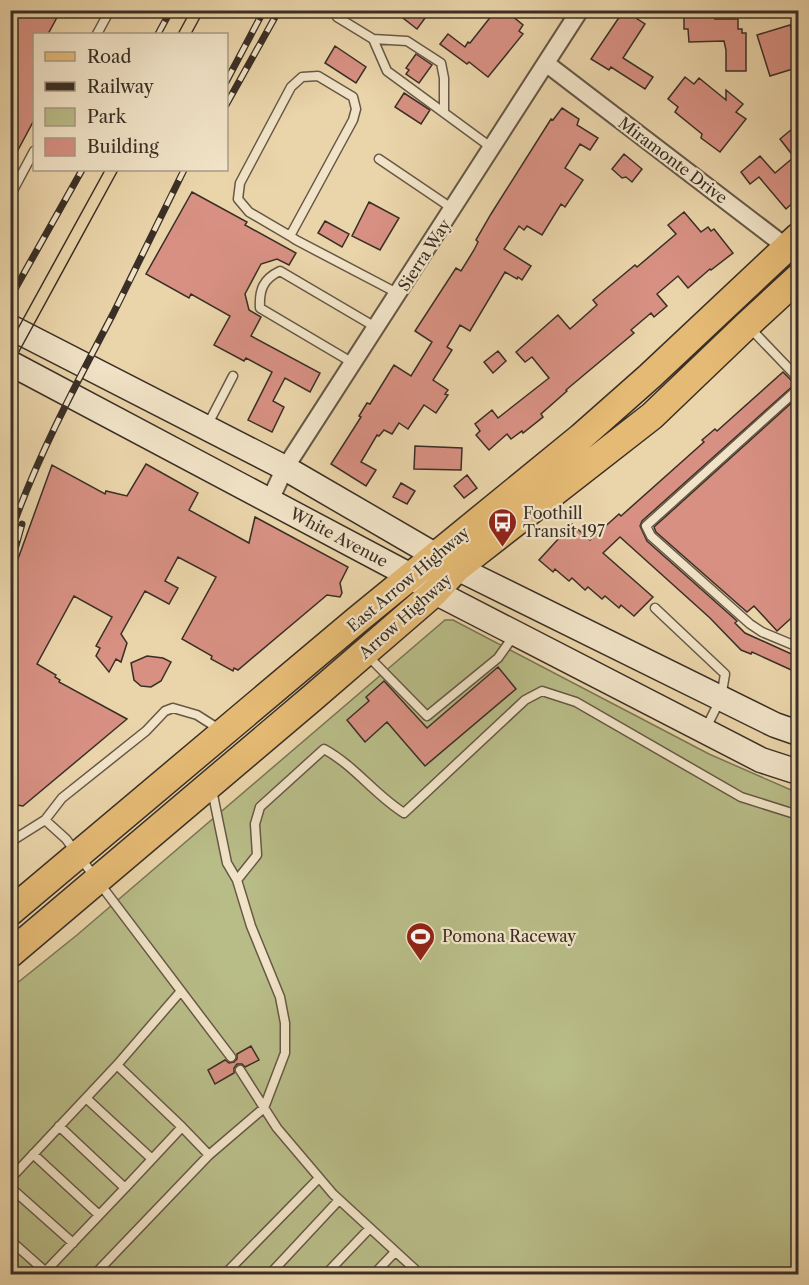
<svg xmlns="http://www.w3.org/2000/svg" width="809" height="1285" viewBox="0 0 809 1285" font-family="'Libre Caslon Text',serif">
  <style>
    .green { fill: #b8bc87; stroke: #797656; stroke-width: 1.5 }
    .building { fill: #d79082; stroke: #3a2f26; stroke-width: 1.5 }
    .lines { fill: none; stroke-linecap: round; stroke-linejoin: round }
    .lane-casing { stroke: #665847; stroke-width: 11 }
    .street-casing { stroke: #665847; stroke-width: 20 }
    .secondary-casing { stroke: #3a2f26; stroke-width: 27 }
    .primary-casing { stroke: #3a2f26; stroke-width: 30 }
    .lane { stroke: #f1e3c7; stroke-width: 8 }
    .street { stroke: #f1e3c7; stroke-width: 16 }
    .secondary { stroke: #f1e3c7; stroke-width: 24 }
    .primary { stroke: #e5ba74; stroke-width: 27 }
    .tram { stroke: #3a2f26; stroke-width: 1.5 }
    .rail-casing { stroke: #3a2f26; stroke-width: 7 }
    .rail { stroke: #f1e3c7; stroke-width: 4.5; stroke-dasharray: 14; stroke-linecap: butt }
    .labels { text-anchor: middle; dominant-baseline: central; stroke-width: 4.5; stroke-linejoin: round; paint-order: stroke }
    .street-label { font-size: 16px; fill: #3a2f26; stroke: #f1e3c7 }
    .poi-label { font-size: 16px; fill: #3a2f26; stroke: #f1e3c7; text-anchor: start }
  </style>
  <rect width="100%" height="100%" fill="#ead4a9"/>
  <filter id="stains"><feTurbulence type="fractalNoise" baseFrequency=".00333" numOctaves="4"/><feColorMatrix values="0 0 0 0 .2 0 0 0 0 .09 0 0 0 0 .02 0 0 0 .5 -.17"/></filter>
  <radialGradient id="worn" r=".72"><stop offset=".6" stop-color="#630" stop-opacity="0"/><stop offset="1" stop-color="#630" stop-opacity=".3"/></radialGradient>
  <path class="green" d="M445 620H453L709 754 798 793V1274H11V988L77 935Z"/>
  <path class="building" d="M10 10H61L48 34H34V120L10 165Z
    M408 10H431L417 29 403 18Z
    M496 10H505L523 25 519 31 523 34 488 77 469 62 467 64 440 44 448 34 465 47 468 42 470 43Z
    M624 10H642L636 18 645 24 623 58 653 77 645 89 611 67 609 70 591 59Z
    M684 10 715 12V19H738V29H742V33H746V71H726V50L724 41 689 42 688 29H684Z
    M790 25 798 51 792 54 796 68 770 76 757 35Z
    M335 46 366 67 356 83 325 63Z
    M416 54 432 65 419 83 406 74 409 70 406 68Z
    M685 77 694 84 699 78 726 100V90L743 104 736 112 746 119 720 152 701 138 702 134 675 112 678 107 668 99Z
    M404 93 430 110 421 124 395 107Z
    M562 108 579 119 577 125 598 138 590 150 580 144 565 168 583 180 565 207 561 204 542 235 527 226 524 230 519 226 504 249 531 266 522 280 518 277 517 279 505 272 470 331 460 325 447 347 452 350 433 380 448 390 445 394 448 395 436 413 424 405 408 429 399 423 392 434 384 430 379 436 377 435 361 462 376 470 366 486 331 464 361 417 359 416 367 403 370 404 394 365 411 376 432 342 415 331 456 268 461 271 474 250 478 242 476 240 491 214 551 119 553 120Z
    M798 124V198L786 209 759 177 750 184 741 172 760 156 775 173 794 157 780 139Z
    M624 154 642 169 632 182 626 177 622 178 612 169Z
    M192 192 247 222 245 225 296 253 289 265 277 259 261 264 245 294 249 310 261 317 251 336 320 373 310 392 285 378 273 401 284 407 272 432 248 420 272 372 246 358 244 361 214 345 230 316 191 294 189 298 146 274Z
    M369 202 399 218 380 250 352 236Z
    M684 212 701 232 708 227 711 231 714 229 733 253 711 270 710 269 688 288 678 276 657 294 667 306 654 317 651 313 631 330 634 333 566 390 567 391 541 414 543 417 523 433 522 431 511 439 507 434 489 450 476 435 480 431 475 424 492 410 498 418 549 378 532 357 525 362 516 352 558 315 570 329 597 305 593 300 635 265 637 267 676 234 668 225Z
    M325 221 349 234 342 247 318 233Z
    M498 351 506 361 493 373 484 362Z
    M783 372 795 384 642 521 640 526 647 541 737 621 735 623 745 633 798 657V673L752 652 751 654 741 650 710 618 620 537 603 553 653 597 634 616 621 605 619 608 605 596 602 599 588 587 585 590 572 578 569 581 555 569 553 572 539 560 572 524 590 540 619 514 621 516 704 442 702 440 715 429 717 431Z
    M798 397V612L777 631 754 606 747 612 656 532 654 527Z
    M415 446 462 448 461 470 414 469Z
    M146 464 198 493 189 510 249 543 255 517 348 567 340 583 342 593 340 597 327 595 238 670 234 668 233 671 211 659 212 656 182 639 216 577 178 557 165 581 178 588 169 604 145 591 121 634 127 643 121 662 116 659 109 672 96 656 100 648 96 646 112 617 74 596 37 664 56 675 55 677 60 680 59 682 127 719 23 806 10 804V581L52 465 105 494 106 491 127 496Z
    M467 475 477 488 464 498 454 486Z
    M401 483 415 491 407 504 393 497Z
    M147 656 163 658 171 662 161 681 151 687 141 686 134 680 131 663Z
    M498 667 516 689 425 766 387 722 365 742 347 720 369 701 366 697 384 681 427 728Z
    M251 1046 259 1060 245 1067 242 1064H237L234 1068V1073L215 1084 208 1070 225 1060 229 1063 234 1062 237 1059V1054Z"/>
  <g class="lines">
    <defs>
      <path id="lane" d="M337 17 373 39 387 71 492 148
        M97 34 110 10
        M373 39 407 41 441 63 444 78V112
        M379 159 453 209
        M10 196 34 151
        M290 236 353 120 356 109 353 97 318 76 302 77 291 87 240 183 238 199 249 212 290 236 296 240 399 294
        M749 327 798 378
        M353 363 260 308C259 290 263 279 280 271L377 328
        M798 389 646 526 651 536 750 624 762 632 798 647
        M207 426 233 376
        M655 608 725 674 721 698 706 728
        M367 655 427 716 498 658 515 634
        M212 790 227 863 237 880
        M45 820 66 839 231 1057
        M10 842 45 820 62 798 146 731 165 711 173 708 197 715 219 729
        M117 1065 181 991
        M240 1070 277 1128 333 1194 420 1274
        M86 1098 152 1159
        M182 1127 209 1155
        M33 1154 99 1215
        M10 1179 117 1065 182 1127 125 1188
        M10 1187 73 1243
        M10 1240 46 1272
        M43 1274 125 1188 59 1126
        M95 1274 209 1155 264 1108 285 1053V1023L280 997 251 926 237 880 257 855 255 824 260 807 324 749C355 766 375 795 404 813L525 700 542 691 576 702 741 797 798 815
        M225 1274 319 1178
        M270 1274 339 1200
        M326 1274 370 1228
        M374 1274 395 1252"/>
      <path id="street" d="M547 64 798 256
        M270 500 285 468 580 10"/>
      <path id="secondary" d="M10 327 285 468 457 568 775 725 798 733
        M10 363 411 576 435 592 761 760 798 772"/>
      <path id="primary" d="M10 912 357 620 581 437 650 376 798 237
        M10 954 311 699 435 592 457 568 652 416 747 325 798 278"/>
    </defs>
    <use href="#lane" class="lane-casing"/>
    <use href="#street" class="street-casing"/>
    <use href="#secondary" class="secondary-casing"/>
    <use href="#primary" class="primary-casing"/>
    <use href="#lane" class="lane"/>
    <use href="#street" class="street"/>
    <use href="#secondary" class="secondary"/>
    <use href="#primary" class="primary"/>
    <path class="tram" d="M178 34 191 10
      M191 34 204 10
      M10 343 105 170
      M10 368 118 170"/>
    <defs>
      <path id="rail" d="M158 34 171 10
        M226 82 264 10
        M226 105 279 10
        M10 298 82 170
        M10 534C37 457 75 386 113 314 137 266 160 218 184 170
        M10 567 22 524"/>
    </defs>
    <use href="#rail" class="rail-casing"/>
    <use href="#rail" class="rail"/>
  </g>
  <defs>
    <symbol id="bus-pin" viewBox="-11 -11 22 30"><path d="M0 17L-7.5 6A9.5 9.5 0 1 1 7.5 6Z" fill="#8f2418" stroke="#f1e3c7"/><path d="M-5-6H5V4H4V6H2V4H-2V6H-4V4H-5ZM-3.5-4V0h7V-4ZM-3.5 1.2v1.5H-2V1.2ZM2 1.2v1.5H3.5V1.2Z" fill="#fff"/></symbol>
    <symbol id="stadium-pin" viewBox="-11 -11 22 30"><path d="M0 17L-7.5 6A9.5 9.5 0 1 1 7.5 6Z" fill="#8f2418" stroke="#f1e3c7"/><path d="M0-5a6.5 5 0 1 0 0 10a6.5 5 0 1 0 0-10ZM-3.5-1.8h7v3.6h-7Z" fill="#fff"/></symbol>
  </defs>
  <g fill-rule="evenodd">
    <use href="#bus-pin" x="486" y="506" width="33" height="45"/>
    <use href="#stadium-pin" x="404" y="920" width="33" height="45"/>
  </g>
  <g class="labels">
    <g class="street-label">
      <text transform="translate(673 160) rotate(37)">Miramonte Drive</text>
      <text transform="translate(424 255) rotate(-57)">Sierra Way</text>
      <text transform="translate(339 537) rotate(28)">White Avenue</text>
      <text transform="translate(408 579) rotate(-40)">East Arrow Highway</text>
      <text transform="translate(405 616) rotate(-42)">Arrow Highway</text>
    </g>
    <g class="poi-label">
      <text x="523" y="513">Foothill<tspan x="523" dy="18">Transit 197</tspan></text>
      <text x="442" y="936">Pomona Raceway</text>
    </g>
  </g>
  <rect width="809" height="1285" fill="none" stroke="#ead4a9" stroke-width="36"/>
  <rect x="12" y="12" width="785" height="1261" fill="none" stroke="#3a2f26" stroke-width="3"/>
  <rect x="18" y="18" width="773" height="1249" fill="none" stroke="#3a2f26" stroke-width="1.5"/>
  <rect x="33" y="33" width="195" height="138" fill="#f1e3c7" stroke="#a89b87" stroke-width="1.5"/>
  <rect x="45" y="52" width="30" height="9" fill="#e5ba74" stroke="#a89b87" stroke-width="1.5"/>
  <text x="87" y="63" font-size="18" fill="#3a2f26">Road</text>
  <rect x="45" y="82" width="30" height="9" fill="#3a2f26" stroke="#a89b87" stroke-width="1.5"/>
  <text x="87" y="93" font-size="18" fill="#3a2f26">Railway</text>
  <rect x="45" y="108" width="30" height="18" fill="#b8bc87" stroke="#a89b87" stroke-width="1.5"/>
  <text x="87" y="123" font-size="18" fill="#3a2f26">Park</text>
  <rect x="45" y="138" width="30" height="18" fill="#d79082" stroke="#a89b87" stroke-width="1.5"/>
  <text x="87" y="153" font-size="18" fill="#3a2f26">Building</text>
  <rect width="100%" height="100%" filter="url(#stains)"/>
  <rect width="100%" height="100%" fill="url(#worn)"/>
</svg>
